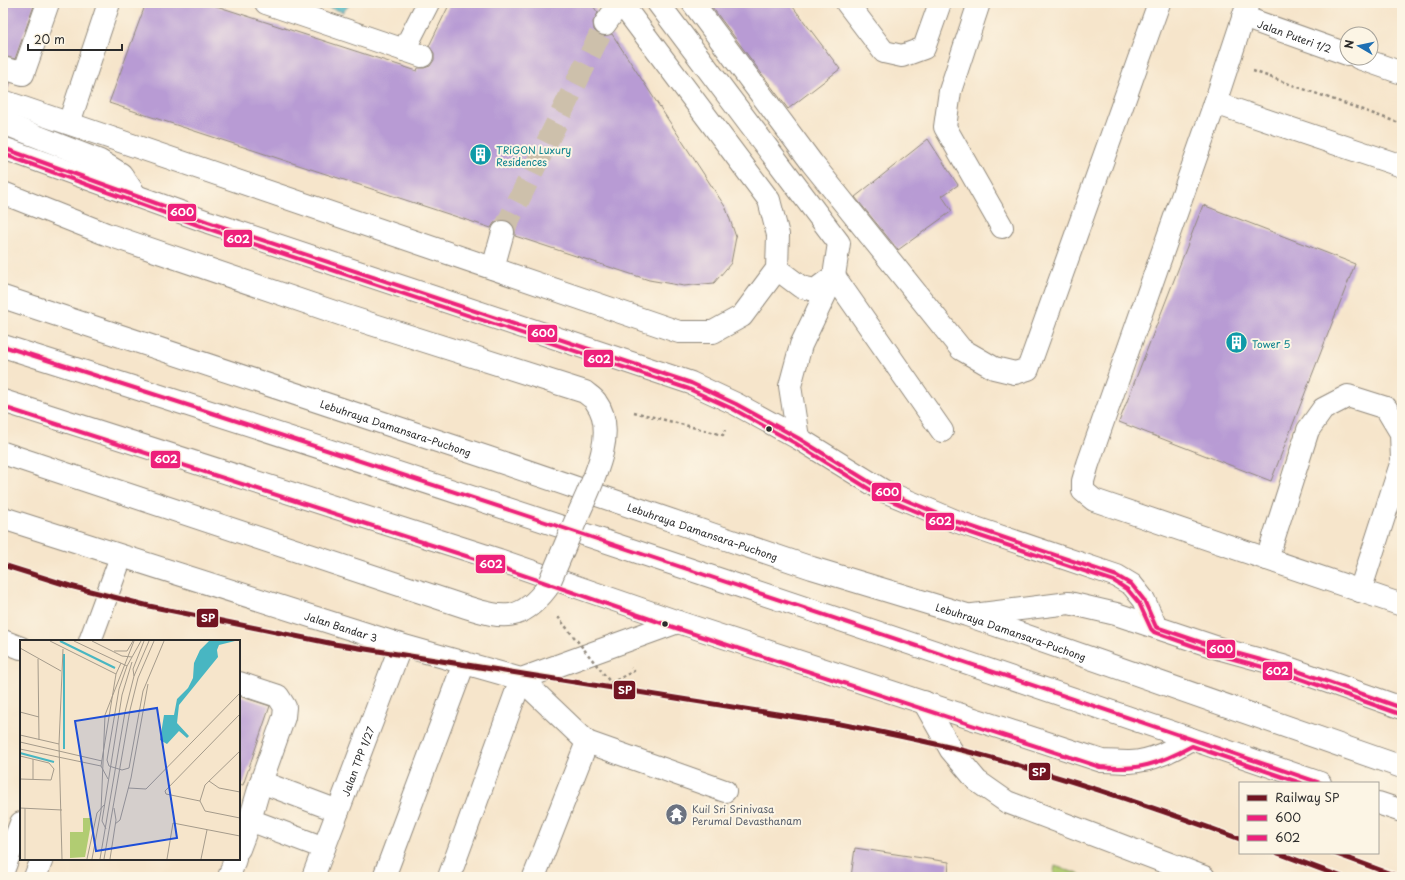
<svg xmlns="http://www.w3.org/2000/svg" width="1405" height="880" viewBox="0 0 1405 880" font-family="'Playpen Sans',sans-serif">
  <style>
    .green { fill: #b1cc72; stroke: #6e7c4e }
    .water { fill: #48b6c2; stroke: #3a7076 }
    .building { fill: #b89bd4 }
    .lines { fill: none; stroke-linecap: round; stroke-linejoin: round }
    .minor-tunnel { stroke: #cdc0ab; stroke-width: 22; stroke-dasharray: 22 11; stroke-linecap: butt }
    .minor-casing { stroke: #90887b; stroke-width: 24 }
    .highway-casing { stroke: #90887b; stroke-width: 24 }
    .path { stroke: #90887b; stroke-width: 2.5; stroke-dasharray: 3 3; stroke-linecap: butt }
    .minor { stroke: #fff; stroke-width: 22 }
    .highway { stroke: #fff; stroke-width: 22 }
    .highway-bridge-casing { stroke: #90887b; stroke-width: 24; stroke-linecap: butt }
    .path-bridge { stroke: #90887b; stroke-width: 2.5; stroke-dasharray: 3 3; stroke-linecap: butt }
    .highway-bridge { stroke: #fff; stroke-width: 22 }
    .bus-1-casing { stroke: #fcf5e5; stroke-width: 7 }
    .bus-2-casing { stroke: #fcf5e5; stroke-width: 7 }
    .bus-1 { stroke: #ed207b; stroke-width: 4 }
    .bus-2 { stroke: #ed207b; stroke-width: 4 }
    .rail-1-casing { stroke: #fcf5e5; stroke-width: 8 }
    .rail-1 { stroke: #721422; stroke-width: 5 }
    .bus-dot { fill: #2b2b2b; stroke: #fcf5e5; stroke-width: 1.5 }
    .labels { text-anchor: middle; dominant-baseline: central; stroke-width: 4; stroke-linejoin: round; paint-order: stroke }
    .street-label { font-size: 10px; fill: #2b2b2b; stroke: #fcf5e5 }
    .culture-label { font-size: 10px; fill: #0d838f; stroke: #fcf5e5; text-anchor: start }
    .worship-label { font-size: 10px; fill: #5b616d; stroke: #fcf5e5; text-anchor: start }
    .inset-river { fill: none; stroke: #48b6c2; stroke-width: 2 }
    .inset-road { fill: none; stroke: #a59b8b; stroke-width: 1 }
    .view { fill: #1d4ed8; fill-opacity: 0.15; stroke: #1d4ed8; stroke-width: 2 }
    .inset-edge { fill: none; stroke: #2b2b2b; stroke-width: 2 }
    .line-badge { stroke: #fcf5e5; stroke-width: 1.5 }
    .badge-label { font-size: 11px; text-anchor: middle; font-weight: bold; fill: #fff }
  </style>
  <rect width="100%" height="100%" fill="#fcf5e5"/>
  <filter id="ink" filterUnits="userSpaceOnUse"><feTurbulence type="fractalNoise" baseFrequency=".025" numOctaves="2"/><feDisplacementMap in="SourceGraphic" scale="8" xChannelSelector="R" yChannelSelector="G"/><feConvolveMatrix kernelMatrix="1 2 1 2 8 2 1 2 1" color-interpolation-filters="sRGB"/></filter>
  <filter id="wash" filterUnits="userSpaceOnUse"><feTurbulence type="fractalNoise" baseFrequency=".012" numOctaves="4" result="noise"/><feDisplacementMap in="SourceGraphic" scale="16" xChannelSelector="R" yChannelSelector="G"/><feGaussianBlur stdDeviation="0.9" result="paint"/><feColorMatrix in="noise" values="0 0 0 0 0 0 0 0 0 0 0 0 0 0 0 0 0 1.4 0 .05"/><feComposite in="paint" operator="in"/></filter>
  <g filter="url(#wash)">
    <rect width="100%" height="100%" fill="#f6e5cb"/>
    <path class="green" d="M1055 866 1087 877H1053Z"/>
    <path class="water" d="M314 3H351L343 12Z"/>
    <g id="blocks">
      <path class="building" d="M3 3H35L15 59 3 56Z
        M146 3H207L417 71 418 68H424L430 66 434 60V53L429 46 450 3H591L598 13 593 22 594 30 598 34 603 36 612 34 726 208 736 237 731 263 714 283 684 286 649 280 515 236V229L512 223 507 220H500L494 223 491 228 109 103Z
        M709 3H790L840 69 788 109Z
        M3 81 10 83 8 89H3Z
        M928 139 958 185 942 196 952 211 898 250 855 197Z
        M1203 205 1355 264 1271 481 1119 422Z
        M239 696 270 706 243 785 239 784Z
        M855 848 949 862 948 877H851Z"/>
    </g>
  </g>
  <g filter="url(#ink)">
    <use href="#blocks" fill-opacity="0" stroke="#90887b" stroke-width="1"/>
    <g class="lines">
      <path class="minor-tunnel" d="M503 232 605 24"/>
      <defs>
        <g id="minor">
          <path d="M266 3 422 56"/>
          <path d="M658 3 839 243 834 276 801 345 790 386 798 438"/>
          <path d="M693 3 812 163 961 349 994 368 1015 373 1028 369 1159 3"/>
          <path d="M847 3 884 52 902 56 924 48 940 3"/>
          <path d="M979 3 950 91 945 127 1002 227"/>
          <path d="M1248 3 1215 103 1088 464 1083 481V491L1094 500 1402 605"/>
          <path id="s1" d="M1243 17 1347 54"/>
          <path d="M605 24 620 3"/>
          <path d="M404 50 428 3"/>
          <path d="M1359 58 1402 73"/>
          <path d="M3 68 23 74 48 3"/>
          <path d="M3 101 679 332H713L742 316 777 269 778 235 769 200 621 3"/>
          <path d="M1215 103 1402 166"/>
          <path d="M69 123 109 3"/>
          <path d="M493 268 503 232"/>
          <path d="M777 269 801 287 815 290 834 276 942 431"/>
          <path id="s2" d="M3 518 401 645 521 679 678 622"/>
          <path d="M1267 559 1308 430 1323 409 1348 396 1386 408 1401 433 1402 460"/>
          <path d="M1360 591 1402 461"/>
          <path d="M3 641 21 648"/>
          <path d="M90 641 121 557"/>
          <path d="M521 679 587 742 725 791"/>
          <path d="M239 683 278 696 285 707 284 717 261 782 250 820 239 849"/>
          <path d="M924 702 951 750 977 781 1007 802 1204 877"/>
          <path d="M261 782 338 811"/>
          <path d="M250 820 324 848"/>
          <path d="M3 871 21 823"/>
          <path d="M35 877 42 859"/>
          <path d="M229 877 235 859"/>
          <path id="s3" d="M313 877 401 645"/>
          <path d="M384 877 464 663"/>
          <path d="M449 877 521 679"/>
          <path d="M534 877 587 742"/>
        </g>
        <g id="highway">
          <path d="M3 123 100 161 121 174 136 196"/>
          <path d="M3 148 208 222 691 383 736 404 798 438 884 491 958 522 1117 576 1132 585 1144 600 1156 627"/>
          <path id="s4" d="M3 297 489 458 723 538 812 568 967 615 1402 767"/>
          <path d="M3 346C444 485 882 633 1320 783"/>
          <path d="M3 401 499 560 678 622 1102 761C1111 761 1121 762 1130 762 1153 761 1172 750 1191 739"/>
          <path d="M973 615 1069 603 1116 614 1221 649 1283 666 1402 708"/>
          <path d="M1378 803 1402 811"/>
        </g>
      </defs>
      <use href="#minor" class="minor-casing"/>
      <use href="#highway" class="highway-casing"/>
      <path class="path" d="M1253 71 1402 124
        M634 412 723 435 725 430
        M611 683 634 671 631 668"/>
      <use href="#minor" class="minor"/>
      <use href="#highway" class="highway"/>
      <defs>
        <path id="highway-bridge" d="M3 193 106 234 343 315 585 392C588 395 594 398 596 402 619 433 591 485 578 515 568 539 557 564 547 588 521 622 504 619 466 607L3 453"/>
      </defs>
      <use href="#highway-bridge" class="highway-bridge-casing"/>
      <path class="path-bridge" d="M558 617 611 683"/>
      <use href="#highway-bridge" class="highway-bridge"/>
      <defs>
        <path id="bus-1" d="M3 148 208 222 691 383 736 404 798 438 884 491 958 522 1117 576 1132 585 1144 600 1156 627 1221 649 1283 666 1402 708
          M3 346C444 486 882 633 1320 783"/>
        <path id="bus-2" d="M3 154 206 228 689 389 733 409 795 443 882 497 956 528 1114 581 1128 590 1139 603 1151 629 1154 632 1219 655 1281 672 1400 714
          M3 407 497 566 676 628 1100 767C1138 771 1159 764 1192 746L1301 783"/>
      </defs>
      <use href="#bus-1" class="bus-1-casing"/>
      <use href="#bus-2" class="bus-2-casing"/>
      <use href="#bus-1" class="bus-1"/>
      <use href="#bus-2" class="bus-2"/>
      <defs>
        <path id="rail-1" d="M3 565 70 586 149 606 334 644 840 724C886 733 931 742 977 754 1066 778 1153 807 1240 839
          M1278 853 1342 877
          M1334 853 1399 877"/>
      </defs>
      <use href="#rail-1" class="rail-1-casing"/>
      <use href="#rail-1" class="rail-1"/>
    </g>
  </g>
  <defs>
    <symbol id="building-disc" viewBox="-11 -11 22 22"><circle r="9.5" fill="#0f9aa8" stroke="#fcf5e5"/><path d="M-4-6H4V6H1V3H-1V6H-4ZM-2.5-4.3h1.7v1.8h-1.7ZM.8-4.3h1.7v1.8H.8ZM-2.5-1h1.7V.8h-1.7ZM.8-1h1.7V.8H.8Z" fill="#fff"/></symbol>
    <symbol id="temple-disc" viewBox="-11 -11 22 22"><circle r="9.5" fill="#6b7280" stroke="#fcf5e5"/><path d="M0-6L5-2H3V0L6.5 2.5H4V6H1.5V3h-3V6H-4V2.5H-6.5L-3 0V-2H-5Z" fill="#fff"/></symbol>
  </defs>
  <g fill-rule="evenodd">
    <use href="#building-disc" x="468" y="142" width="25" height="25"/>
    <use href="#building-disc" x="1224" y="330" width="25" height="25"/>
    <use href="#temple-disc" x="664" y="802" width="25" height="25"/>
  </g>
  <g class="bus-dot">
    <circle cx="769" cy="429" r="3.5"/>
    <circle cx="665" cy="624" r="3.5"/>
  </g>
  <g class="labels">
    <g class="street-label">
      <text stroke="none"><textPath href="#s1" startOffset="55">Jalan Puteri 1/2</textPath></text>
      <text stroke="none"><textPath href="#s4" startOffset="414">Lebuhraya Damansara–Puchong</textPath></text>
      <text stroke="none"><textPath href="#s4" startOffset="738">Lebuhraya Damansara–Puchong</textPath></text>
      <text stroke="none"><textPath href="#s2" startOffset="355">Jalan Bandar 3</textPath></text>
      <text stroke="none"><textPath href="#s4" startOffset="1062">Lebuhraya Damansara–Puchong</textPath></text>
      <text stroke="none"><textPath href="#s3" startOffset="124">Jalan TPP 1/27</textPath></text>
    </g>
    <g class="culture-label">
      <text x="496" y="149">TRiGON Luxury<tspan x="496" dy="12">Residences</tspan></text>
      <text x="1252" y="343">Tower 5</text>
    </g>
    <g class="worship-label">
      <text x="692" y="808">Kuil Sri Srinivasa<tspan x="692" dy="12">Perumal Devasthanam</tspan></text>
    </g>
  </g>
  <g transform="translate(20 640)">
    <rect width="220" height="220" fill="#f6e5cb"/>
    <path d="M63 178H72L65 217 50 218V192H63Z" fill="#b1cc72"/>
    <path d="M189 1H215L199 5 197 10 198 17 159 65 157 83 169 96 167 98 159 91 147 104 140 100 144 75H154L157 59 168 48 173 38 174 23 180 10Z" fill="#48b6c2"/>
    <path class="inset-river" d="M40 1 95 28M44 14V109M0 113 34 122"/>
    <path class="inset-road" d="M30 1 96 34M54 1 107 26M72 1 102 16 112 17M121 1 107 26 99 49 87 120 89 126 102 130 109 128 123 51 144 1M0 8 41 31M94 11H107L113 1M18 19 19 100M114 36 113 29 124 1M0 72 19 77M0 95 39 104M0 102 82 121M0 109 81 126M220 111 185 145 180 161 185 171 220 178M0 116 29 123 34 129 31 140 0 139M13 119V139M88 139 81 126 96 34 101 23M189 141 199 148 220 152M108 148 126 149 220 53M180 161 146 154 145 151 220 74M0 168 42 170M5 168V219M95 184 100 180 111 138 128 44M86 189 82 181 102 55 112 22M42 219 39 104 43 9M67 219 77 173 84 165M72 219 81 171 85 75 114 1M80 219 105 72 114 36 129 1M84 219 110 70 118 38 134 1M90 219 96 180 94 168M147 219 153 183 220 196M181 219 187 190"/>
    <path class="view" d="M137 68 157 198 76 211 55 81Z"/>
    <rect width="220" height="220" class="inset-edge"/>
  </g>
  <g class="line-badge">
    <rect x="167" y="203" width="30" height="19" rx="4" fill="#ed207b"/>
    <rect x="223" y="229" width="30" height="19" rx="4" fill="#ed207b"/>
    <rect x="527" y="324" width="31" height="19" rx="4" fill="#ed207b"/>
    <rect x="583" y="349" width="31" height="19" rx="4" fill="#ed207b"/>
    <rect x="150" y="450" width="31" height="19" rx="4" fill="#ed207b"/>
    <rect x="871" y="482" width="31" height="20" rx="4" fill="#ed207b"/>
    <rect x="925" y="512" width="30" height="19" rx="4" fill="#ed207b"/>
    <rect x="475" y="554" width="31" height="20" rx="4" fill="#ed207b"/>
    <rect x="196" y="608" width="23" height="20" rx="4" fill="#721422"/>
    <rect x="1206" y="639" width="30" height="20" rx="4" fill="#ed207b"/>
    <rect x="1262" y="661" width="31" height="20" rx="4" fill="#ed207b"/>
    <rect x="613" y="680" width="23" height="20" rx="4" fill="#721422"/>
    <rect x="1028" y="762" width="23" height="19" rx="4" fill="#721422"/>
  </g>
  <g class="badge-label">
    <text x="182" y="216">600</text>
    <text x="238" y="243">602</text>
    <text x="543" y="337">600</text>
    <text x="599" y="363">602</text>
    <text x="166" y="463">602</text>
    <text x="887" y="496">600</text>
    <text x="940" y="525">602</text>
    <text x="491" y="568">602</text>
    <text x="208" y="622">SP</text>
    <text x="1221" y="653">600</text>
    <text x="1277" y="675">602</text>
    <text x="625" y="694">SP</text>
    <text x="1039" y="776">SP</text>
  </g>
  <rect width="1405" height="880" fill="none" stroke="#fcf5e5" stroke-width="16"/>
  <rect x="1239" y="782" width="140" height="72" fill="#fcf5e5" stroke="#a8a49b"/>
  <rect x="1247" y="795" width="20" height="6" fill="#721422" stroke="#a8a49b"/>
  <text x="1275" y="802" font-size="12" fill="#2b2b2b">Railway SP</text>
  <rect x="1247" y="815" width="20" height="6" fill="#ed207b" stroke="#a8a49b"/>
  <text x="1275" y="822" font-size="12" fill="#2b2b2b">600</text>
  <rect x="1247" y="835" width="20" height="6" fill="#ed207b" stroke="#a8a49b"/>
  <text x="1275" y="842" font-size="12" fill="#2b2b2b">602</text>
  <g transform="translate(1359 46) rotate(279)"><circle r="19" fill="#fcf5e5" stroke="#a8a49b"/>
  <path d="M0-3L7 15L0 10L-7 15Z" fill="#1f6fb2"/>
  <text y="-6" font-size="11" font-weight="bold" text-anchor="middle" fill="#2b2b2b">N</text>
  </g>
  <path d="M28 44v6h94v-6" fill="none" stroke="#2b2b2b" stroke-width="2"/>
  <text x="34" y="44" font-size="12" fill="#2b2b2b" stroke="#fcf5e5" stroke-width="3" paint-order="stroke">20 m</text>
</svg>
